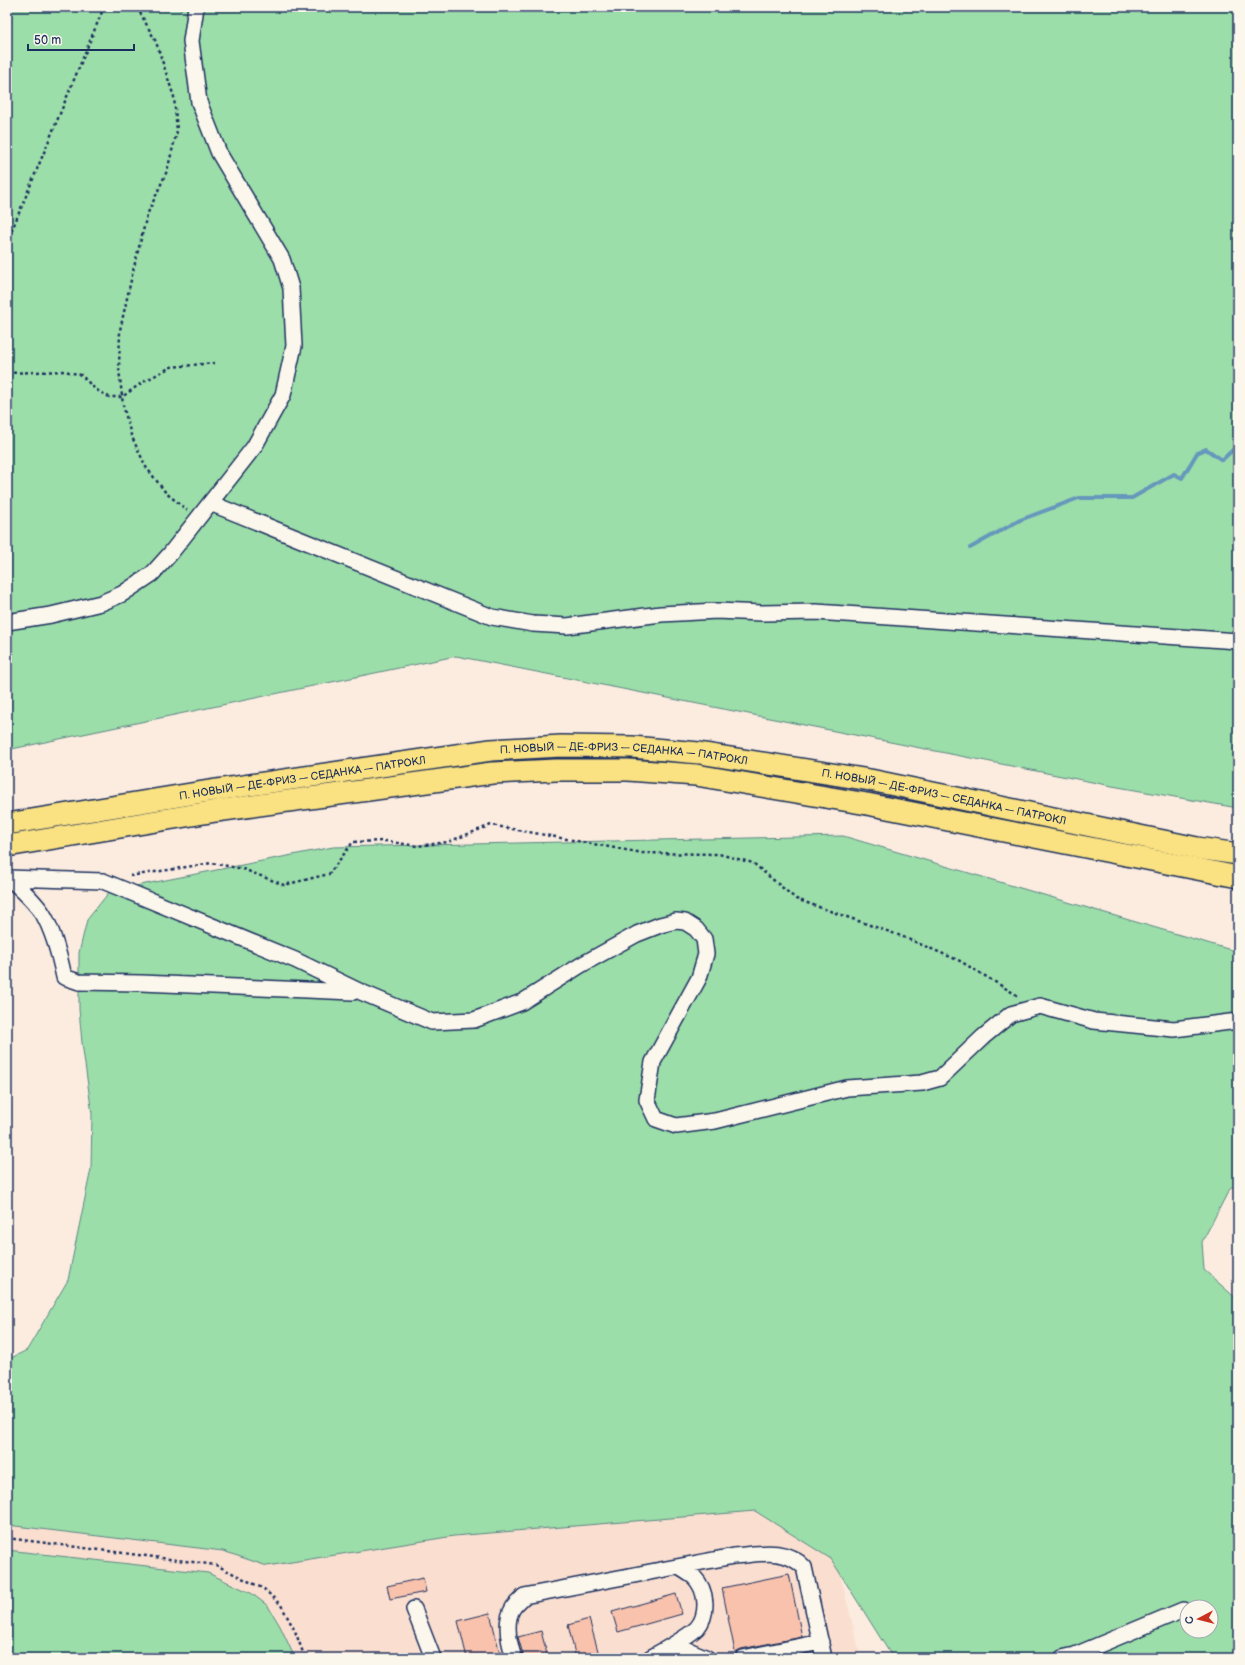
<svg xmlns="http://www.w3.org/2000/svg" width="1245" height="1665" viewBox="0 0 1245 1665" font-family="'Balsamiq Sans',sans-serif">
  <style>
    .built { fill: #fadfd0 }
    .green { fill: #9cdea9; stroke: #5c8684; fill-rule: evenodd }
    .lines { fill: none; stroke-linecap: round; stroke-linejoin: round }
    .stream { stroke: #6697bc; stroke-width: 4 }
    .building { fill: #f9c2ac; stroke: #1b2f5e }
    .minor-casing { stroke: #1b2f5e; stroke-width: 18 }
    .highway-casing { stroke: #1b2f5e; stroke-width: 24 }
    .path { stroke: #1b2f5e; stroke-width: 2.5; stroke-dasharray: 3 3; stroke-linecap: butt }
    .minor { stroke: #fbf7ec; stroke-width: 15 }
    .highway { stroke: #fae181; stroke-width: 21 }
    .labels { text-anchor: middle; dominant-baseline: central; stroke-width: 3; stroke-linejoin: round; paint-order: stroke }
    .street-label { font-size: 11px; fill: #1b2f5e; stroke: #fbf7ec }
  </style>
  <rect width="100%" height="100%" fill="#fbecdf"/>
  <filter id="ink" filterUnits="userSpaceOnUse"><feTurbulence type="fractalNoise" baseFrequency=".025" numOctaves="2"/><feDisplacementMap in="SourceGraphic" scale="8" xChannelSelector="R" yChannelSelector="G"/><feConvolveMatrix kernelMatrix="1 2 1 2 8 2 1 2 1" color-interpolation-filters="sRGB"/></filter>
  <g filter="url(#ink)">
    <path class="built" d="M7 1411 816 1476 861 1658H7Z"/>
    <path class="green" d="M7 7H1238V808L1112 786 456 656 7 750Z
      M843 836 1238 952V1183L1229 1190 1202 1242 1204 1270 1238 1300V1658H893L831 1559 755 1511 454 1536 267 1566 223 1551 7 1525V1360L27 1350 68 1280 91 1169 92 1114 82 1043 79 1009V953L87 920 110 891 333 847ZM1187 1607H1211V1631H1187Z
      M7 1550 208 1573 251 1593 268 1606 280 1626 295 1658H7Z"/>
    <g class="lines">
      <path class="stream" d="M970 548 1020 520 1079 498H1132L1174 474 1182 478 1197 453 1206 449 1222 460 1238 445"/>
    </g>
    <path class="building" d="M789 1574 802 1637 741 1649 735 1652 722 1588Z
      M423 1578 426 1592 390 1599 387 1586Z
      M676 1594 682 1614 618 1632 612 1612Z
      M490 1613 501 1658H467L458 1621Z
      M589 1619 600 1658H576L568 1625Z
      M541 1631 548 1658H524L518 1637Z"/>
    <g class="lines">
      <defs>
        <path id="minor" d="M210 503 492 617 533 624 567 626 661 614 717 611 762 613 816 612 1238 641
          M7 622 51 615 101 603 122 594 152 574 170 554 254 447 283 395 294 346 291 288 282 259 219 153 199 102 191 41 196 7
          M7 878 103 881 295 960 361 992 432 1022 474 1020 522 1002 581 965 637 934 660 925 676 921 685 922 696 929 704 939 706 954 699 978 653 1062 647 1100 656 1119 676 1126 715 1121 847 1088 922 1083 940 1078 983 1037 1011 1014 1040 1006 1094 1021 1174 1029 1238 1021
          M9 878C21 889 34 900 43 914 53 931 60 958 64 977L79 982 141 983 353 992
          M414 1609 433 1658
          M674 1644 707 1658
          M514 1658C509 1643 504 1622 513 1608 516 1603 521 1600 524 1596L734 1556C760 1554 784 1547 804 1567L824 1658
          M650 1658C662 1651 688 1637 697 1628 709 1614 707 1590 694 1577 689 1573 683 1570 679 1567
          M743 1658 821 1642
          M1062 1658 1075 1655 1183 1610"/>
        <g id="highway">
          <path id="s1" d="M7 824 209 791 491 750 561 746 632 747 699 753 870 780 1197 848 1238 854"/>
          <path d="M7 846 216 811 492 773 556 770H628L696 775 867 804 1238 877"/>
        </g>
      </defs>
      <use href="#minor" class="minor-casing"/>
      <use href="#highway" class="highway-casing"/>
      <path class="path" d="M137 7 156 42 174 97 177 131 167 171 147 215 133 271 120 330 119 369 123 405 131 435 146 467 166 493 187 510
        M167 7 183 8
        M7 242 104 7
        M7 373 65 371 81 375 95 389 109 397H122L143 382 171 367 214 363
        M130 876 212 863 243 869 284 885 329 874 353 842 385 841 417 846 448 842 491 825 642 853 719 854 753 863 796 899 901 936 960 961 1020 997
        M7 1538 216 1565 264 1589 281 1605 295 1631 305 1658"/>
      <use href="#minor" class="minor"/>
      <use href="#highway" class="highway"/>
    </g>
  </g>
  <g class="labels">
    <g class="street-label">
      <text stroke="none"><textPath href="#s1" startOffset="623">П. НОВЫЙ — ДЕ-ФРИЗ — СЕДАНКА — ПАТРОКЛ</textPath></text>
      <text stroke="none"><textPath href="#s1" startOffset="299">П. НОВЫЙ — ДЕ-ФРИЗ — СЕДАНКА — ПАТРОКЛ</textPath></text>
      <text stroke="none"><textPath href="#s1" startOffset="947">П. НОВЫЙ — ДЕ-ФРИЗ — СЕДАНКА — ПАТРОКЛ</textPath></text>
    </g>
  </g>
  <rect width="1245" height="1665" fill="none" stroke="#fbf7ec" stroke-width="24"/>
  <rect x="12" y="12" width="1221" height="1641" fill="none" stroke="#1b2f5e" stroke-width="1.5" filter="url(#ink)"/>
  <g transform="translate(1199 1619) rotate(263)"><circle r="19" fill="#fbf7ec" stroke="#a1a7b3"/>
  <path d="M0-3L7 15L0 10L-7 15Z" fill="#c8321e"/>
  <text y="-6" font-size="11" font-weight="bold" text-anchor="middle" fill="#1b2f5e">С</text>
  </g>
  <path d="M28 44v6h106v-6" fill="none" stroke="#1b2f5e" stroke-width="2"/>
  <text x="34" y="44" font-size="12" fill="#1b2f5e" stroke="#fbf7ec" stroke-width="3" paint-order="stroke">50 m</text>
</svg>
